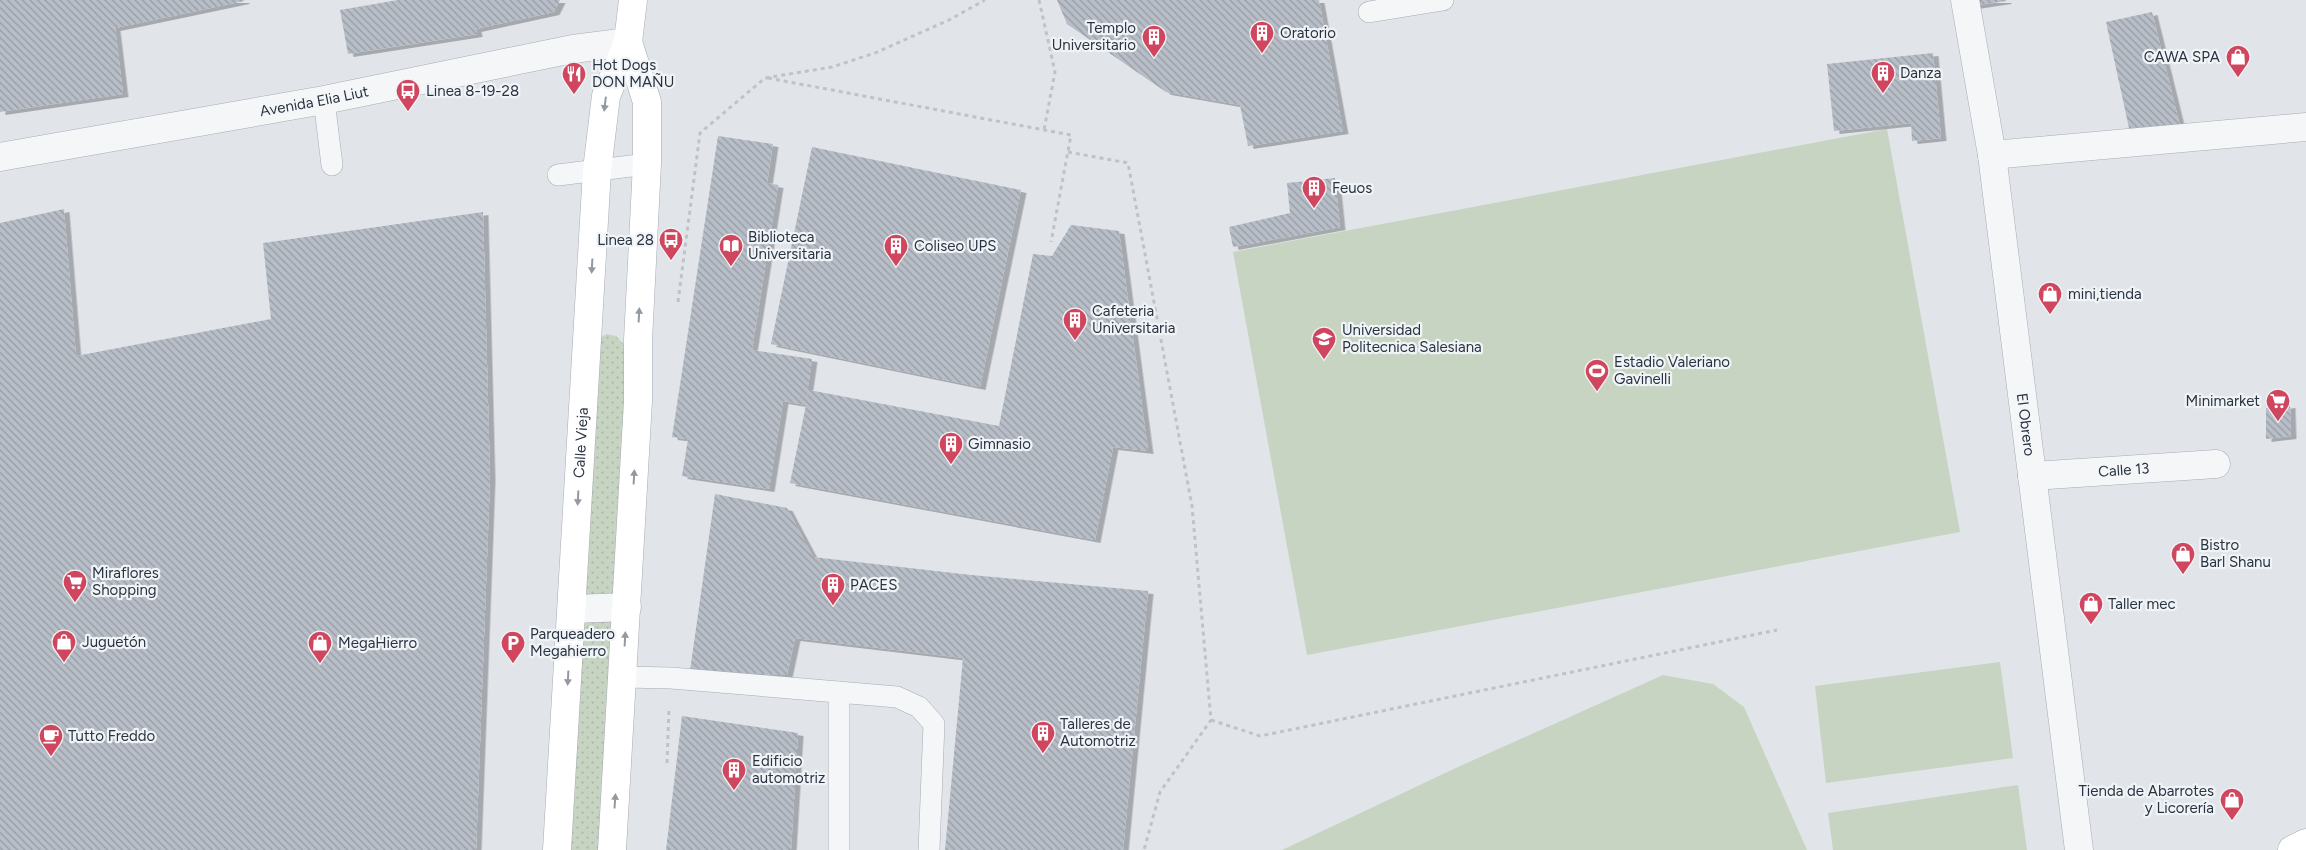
<svg xmlns="http://www.w3.org/2000/svg" width="2306" height="850" viewBox="0 0 2306 850" font-family="Figtree,sans-serif">
  <style>
    .grass { fill: url(#grass-dots) }
    .garden { fill: #c7d4c2 }
    .building { fill: url(#building-back-hatch); filter: url(#shadow) }
    .lines { fill: none; stroke-linecap: round; stroke-linejoin: round }
    .service-casing { stroke: #a6acb4; stroke-width: 22 }
    .minor-casing { stroke: #a6acb4; stroke-width: 29 }
    .tertiary-casing { stroke: #a6acb4; stroke-width: 29 }
    .secondary-casing { stroke: #a6acb4; stroke-width: 29 }
    .path { stroke: #bfc3c9; stroke-width: 3; stroke-dasharray: 4 4; stroke-linecap: butt }
    .service { stroke: #f4f6f8; stroke-width: 21 }
    .minor { stroke: #f4f6f8; stroke-width: 28 }
    .tertiary { stroke: #f4f6f8; stroke-width: 28 }
    .secondary { stroke: #fff; stroke-width: 28 }
    .oneway { fill: #9499a0 }
    .labels { text-anchor: middle; dominant-baseline: central; stroke-width: 4.5; stroke-linejoin: round; paint-order: stroke }
    .poi-label { font-size: 15px; fill: #293342; stroke: #f1f4f7; text-anchor: start }
    .street-label { font-size: 15px; fill: #293342; stroke: #f1f4f7 }
  </style>
  <defs>
    <pattern id="grass-dots" width="8" height="8" patternUnits="userSpaceOnUse" patternTransform="scale(1.25)"><rect width="8" height="8" fill="#c7d4c2"/><path d="M2 2h.1M6 6h.1" fill="none" stroke="#abb6a8" stroke-width="1.8" stroke-linecap="round"/></pattern>
    <pattern id="building-back-hatch" width="6" height="6" patternUnits="userSpaceOnUse" patternTransform="scale(1.25)"><rect width="6" height="6" fill="#b8bec7"/><path d="M-1 5l2 2M0 0l6 6M5-1l2 2" fill="none" stroke="#969ba3"/></pattern>
    <filter id="shadow"><feDropShadow dx="5.5" dy="3" stdDeviation="0" flood-color="#0004"/></filter>
  </defs>
  <rect width="100%" height="100%" fill="#e1e5ea"/>
  <path class="grass" d="M607 334 616 336 638 359 612 850H557L597 339Z"/>
  <path class="garden" d="M1887 129 1960 532 1307 655 1233 252Z
    M2000 662 2013 758 1826 783 1815 686Z
    M1663 675 1713 684 1744 707 1807 850H1282L1458 767Z
    M2018 785 2027 850H1833L1828 813Z"/>
  <path class="building" d="M0 0H244V1L115 28 123 94 0 112Z
    M398 0H560L554 12 476 29 477 34 348 54 340 10Z
    M1057 0H1319L1343 131 1248 146 1240 105 1166 92 1067 24Z
    M1972 0H2006V1L1973 6Z
    M2152 12 2180 126 2132 142 2106 22Z
    M1933 53 1941 138 1912 141 1911 123 1834 131 1827 64Z
    M718 136 773 144 767 183 778 185 752 350 812 359 806 400 809 390 999 426 1033 254 1052 256 1071 225 1119 231 1148 451 1113 447 1095 540 790 483 806 405 783 401 769 489 682 476 688 439 672 437Z
    M812 147 1021 190 980 387 771 344Z
    M1335 178 1340 227 1233 247 1229 227 1290 213 1287 183Z
    M64 209 76 356 271 319 263 243 483 212 490 478 476 850H0V223Z
    M2290 405 2291 436 2266 439V408Z
    M715 494 787 508 813 557 971 575 1148 591 1123 850H945L963 658 795 638 787 675 690 671Z
    M682 716 798 733 791 850H666Z"/>
  <g class="lines">
    <defs>
      <path id="service" d="M1369 12 1443 0
        M324 100 332 165
        M558 175 647 164
        M623 677 671 678 897 697 919 707 934 724 929 850
        M839 692V850"/>
      <g id="minor">
        <path id="s1" d="M1965 0 1992 155 2079 850"/>
        <path d="M1992 155 2306 127"/>
        <path id="s2" d="M2032 476 2216 464"/>
        <path d="M572 609 627 607"/>
      </g>
      <g id="tertiary">
        <path id="s3" d="M0 157 324 100 573 49 628 42"/>
      </g>
      <g id="secondary">
        <path id="s4" d="M557 850 597 170 606 96 628 42 633 0"/>
        <path d="M612 850 638 401V340L647 164V102L628 42"/>
        <path d="M2292 850 2306 843"/>
      </g>
    </defs>
    <use href="#service" class="service-casing"/>
    <use href="#minor" class="minor-casing"/>
    <use href="#tertiary" class="tertiary-casing"/>
    <use href="#secondary" class="secondary-casing"/>
    <path class="path" d="M1039 0 1055 72 1044 130
      M768 78 1071 135 1051 242
      M1068 152 1128 163 1192 506 1211 720 1160 792 1144 850
      M678 302 700 133 765 78 832 67 875 53 949 20 985 0
      M1211 720 1260 736 1777 630
      M667 763 669 708"/>
    <use href="#service" class="service"/>
    <use href="#minor" class="minor"/>
    <use href="#tertiary" class="tertiary"/>
    <use href="#secondary" class="secondary"/>
  </g>
  <defs><path id="oneway-solid" d="M-6-.8H1V-3.2L6.5 0L1 3.2V.8H-6Z" transform="scale(1.25)"/></defs>
  <g class="oneway">
    <use href="#oneway-solid" transform="translate(605 104) rotate(97)"/>
    <use href="#oneway-solid" transform="translate(592 266) rotate(93)"/>
    <use href="#oneway-solid" transform="translate(639 315) rotate(-87)"/>
    <use href="#oneway-solid" transform="translate(634 477) rotate(-87)"/>
    <use href="#oneway-solid" transform="translate(578 498) rotate(93)"/>
    <use href="#oneway-solid" transform="translate(625 639) rotate(-87)"/>
    <use href="#oneway-solid" transform="translate(568 678) rotate(93)"/>
    <use href="#oneway-solid" transform="translate(615 801) rotate(-86)"/>
  </g>
  <defs>
    <symbol id="building-pin" viewBox="-11 -11 22 30"><path d="M0 17L-7.5 6A9.5 9.5 0 1 1 7.5 6Z" fill="#cf465e" stroke="#f1f4f7"/><path d="M-4-6H4V6H1V3H-1V6H-4ZM-2.5-4.3h1.7v1.8h-1.7ZM.8-4.3h1.7v1.8H.8ZM-2.5-1h1.7V.8h-1.7ZM.8-1h1.7V.8H.8Z" fill="#fff"/></symbol>
    <symbol id="shop-pin" viewBox="-11 -11 22 30"><path d="M0 17L-7.5 6A9.5 9.5 0 1 1 7.5 6Z" fill="#cf465e" stroke="#f1f4f7"/><path d="M-5-2.5h2.3a2.7 3.5 0 0 1 5.4 0H5L5.5 6h-11ZM-1.5-2.5h3a1.5 2.3 0 0 0-3 0Z" fill="#fff"/></symbol>
    <symbol id="restaurant-pin" viewBox="-11 -11 22 30"><path d="M0 17L-7.5 6A9.5 9.5 0 1 1 7.5 6Z" fill="#cf465e" stroke="#f1f4f7"/><path d="M-5-6h1v4h1v-4h1v4h1v-4h1v5L-1.5 .5V6h-2V.5L-5-1ZM5-6V6H3V1.5H1.5Q1.5-4 5-6Z" fill="#fff"/></symbol>
    <symbol id="bus-pin" viewBox="-11 -11 22 30"><path d="M0 17L-7.5 6A9.5 9.5 0 1 1 7.5 6Z" fill="#cf465e" stroke="#f1f4f7"/><path d="M-5-6H5V4H4V6H2V4H-2V6H-4V4H-5ZM-3.5-4V0h7V-4ZM-3.5 1.2v1.5H-2V1.2ZM2 1.2v1.5H3.5V1.2Z" fill="#fff"/></symbol>
    <symbol id="library-pin" viewBox="-11 -11 22 30"><path d="M0 17L-7.5 6A9.5 9.5 0 1 1 7.5 6Z" fill="#cf465e" stroke="#f1f4f7"/><path d="M-6-4Q-3-5.5-.7-3.5V5Q-3 3-6 4ZM6-4Q3-5.5 .7-3.5V5Q3 3 6 4Z" fill="#fff"/></symbol>
    <symbol id="university-pin" viewBox="-11 -11 22 30"><path d="M0 17L-7.5 6A9.5 9.5 0 1 1 7.5 6Z" fill="#cf465e" stroke="#f1f4f7"/><path d="M0-5L7-2L0 1L-7-2ZM-4 1L0 2.5L4 1V4Q0 6-4 4Z" fill="#fff"/></symbol>
    <symbol id="stadium-pin" viewBox="-11 -11 22 30"><path d="M0 17L-7.5 6A9.5 9.5 0 1 1 7.5 6Z" fill="#cf465e" stroke="#f1f4f7"/><path d="M0-5a6.5 5 0 1 0 0 10a6.5 5 0 1 0 0-10ZM-3.5-1.8h7v3.6h-7Z" fill="#fff"/></symbol>
    <symbol id="supermarket-pin" viewBox="-11 -11 22 30"><path d="M0 17L-7.5 6A9.5 9.5 0 1 1 7.5 6Z" fill="#cf465e" stroke="#f1f4f7"/><path d="M-6-5.5h2.5l.6 2H6L4.5 2H-2.5L-4.4-4H-6ZM-1.5 3.2a1.3 1.3 0 1 0 .1 0ZM3 3.2a1.3 1.3 0 1 0 .1 0Z" fill="#fff"/></symbol>
    <symbol id="parking-pin" viewBox="-11 -11 22 30"><path d="M0 17L-7.5 6A9.5 9.5 0 1 1 7.5 6Z" fill="#cf465e" stroke="#f1f4f7"/><path d="M-3.5-5.5H1a3.5 3.5 0 0 1 0 7H-1V5.5H-3.5ZM-1-3.4V-.6H.8a1.4 1.4 0 0 0 0-2.8Z" fill="#fff"/></symbol>
    <symbol id="cafe-pin" viewBox="-11 -11 22 30"><path d="M0 17L-7.5 6A9.5 9.5 0 1 1 7.5 6Z" fill="#cf465e" stroke="#f1f4f7"/><path d="M-5.5-4.5H6V0H3Q3 3.5 0 3.5H-2.5Q-5.5 3.5-5.5 0ZM3-3.2v2h1.7v-2ZM-6 4.5H4V6H-6Z" fill="#fff"/></symbol>
  </defs>
  <g fill-rule="evenodd">
    <use href="#building-pin" x="1248" y="19" width="28" height="38"/>
    <use href="#building-pin" x="1140" y="23" width="28" height="38"/>
    <use href="#shop-pin" x="2224" y="43" width="28" height="38"/>
    <use href="#building-pin" x="1869" y="59" width="28" height="38"/>
    <use href="#restaurant-pin" x="560" y="60" width="28" height="38"/>
    <use href="#bus-pin" x="394" y="77" width="28" height="38"/>
    <use href="#building-pin" x="1300" y="174" width="28" height="38"/>
    <use href="#bus-pin" x="657" y="226" width="28" height="38"/>
    <use href="#library-pin" x="717" y="232" width="28" height="38"/>
    <use href="#building-pin" x="882" y="232" width="28" height="38"/>
    <use href="#shop-pin" x="2036" y="280" width="28" height="38"/>
    <use href="#building-pin" x="1061" y="306" width="28" height="38"/>
    <use href="#university-pin" x="1310" y="325" width="28" height="38"/>
    <use href="#stadium-pin" x="1583" y="357" width="28" height="38"/>
    <use href="#supermarket-pin" x="2264" y="387" width="28" height="38"/>
    <use href="#building-pin" x="937" y="430" width="28" height="38"/>
    <use href="#shop-pin" x="2169" y="540" width="28" height="38"/>
    <use href="#supermarket-pin" x="61" y="568" width="28" height="38"/>
    <use href="#building-pin" x="819" y="571" width="28" height="38"/>
    <use href="#shop-pin" x="2077" y="590" width="28" height="38"/>
    <use href="#shop-pin" x="50" y="628" width="28" height="38"/>
    <use href="#shop-pin" x="306" y="629" width="28" height="38"/>
    <use href="#parking-pin" x="499" y="629" width="28" height="38"/>
    <use href="#building-pin" x="1029" y="719" width="28" height="38"/>
    <use href="#cafe-pin" x="37" y="722" width="28" height="38"/>
    <use href="#building-pin" x="720" y="756" width="28" height="38"/>
    <use href="#shop-pin" x="2218" y="786" width="28" height="38"/>
  </g>
  <g class="labels">
    <g class="poi-label">
      <text x="1136" y="28" text-anchor="end">Templo<tspan x="1136" dy="17">Universitario</tspan></text>
      <text x="1280" y="33">Oratorio</text>
      <text x="2220" y="57" text-anchor="end">CAWA SPA</text>
      <text x="592" y="65">Hot Dogs<tspan x="592" dy="17">DON MAÑU</tspan></text>
      <text x="1900" y="73">Danza</text>
      <text x="426" y="91">Linea 8-19-28</text>
      <text x="1332" y="188">Feuos</text>
      <text x="748" y="237">Biblioteca<tspan x="748" dy="17">Universitaria</tspan></text>
      <text x="654" y="240" text-anchor="end">Linea 28</text>
      <text x="914" y="246">Coliseo UPS</text>
      <text x="2068" y="294">mini,tienda</text>
      <text x="1092" y="311">Cafeteria<tspan x="1092" dy="17">Universitaria</tspan></text>
      <text x="1342" y="330">Universidad<tspan x="1342" dy="17">Politecnica Salesiana</tspan></text>
      <text x="1614" y="362">Estadio Valeriano<tspan x="1614" dy="17">Gavinelli</tspan></text>
      <text x="2260" y="401" text-anchor="end">Minimarket</text>
      <text x="968" y="444">Gimnasio</text>
      <text x="2200" y="545">Bistro<tspan x="2200" dy="17">Barl Shanu</tspan></text>
      <text x="92" y="573">Miraflores<tspan x="92" dy="17">Shopping</tspan></text>
      <text x="850" y="585">PACES</text>
      <text x="2108" y="604">Taller mec</text>
      <text x="530" y="634">Parqueadero<tspan x="530" dy="17">Megahierro</tspan></text>
      <text x="82" y="642">Juguetón</text>
      <text x="338" y="643">MegaHierro</text>
      <text x="1060" y="724">Talleres de<tspan x="1060" dy="17">Automotriz</tspan></text>
      <text x="68" y="736">Tutto Freddo</text>
      <text x="752" y="761">Edificio<tspan x="752" dy="17">automotriz</tspan></text>
      <text x="2214" y="791" text-anchor="end">Tienda de Abarrotes<tspan x="2214" dy="17">y Licorería</tspan></text>
    </g>
    <g class="street-label">
      <text stroke="none"><textPath href="#s3" startOffset="319">Avenida Elia Liut</textPath></text>
      <text stroke="none"><textPath href="#s1" startOffset="429">El Obrero</textPath></text>
      <text stroke="none"><textPath href="#s4" startOffset="408">Calle Vieja</textPath></text>
      <text stroke="none"><textPath href="#s2" startOffset="92">Calle 13</textPath></text>
    </g>
  </g>
</svg>
